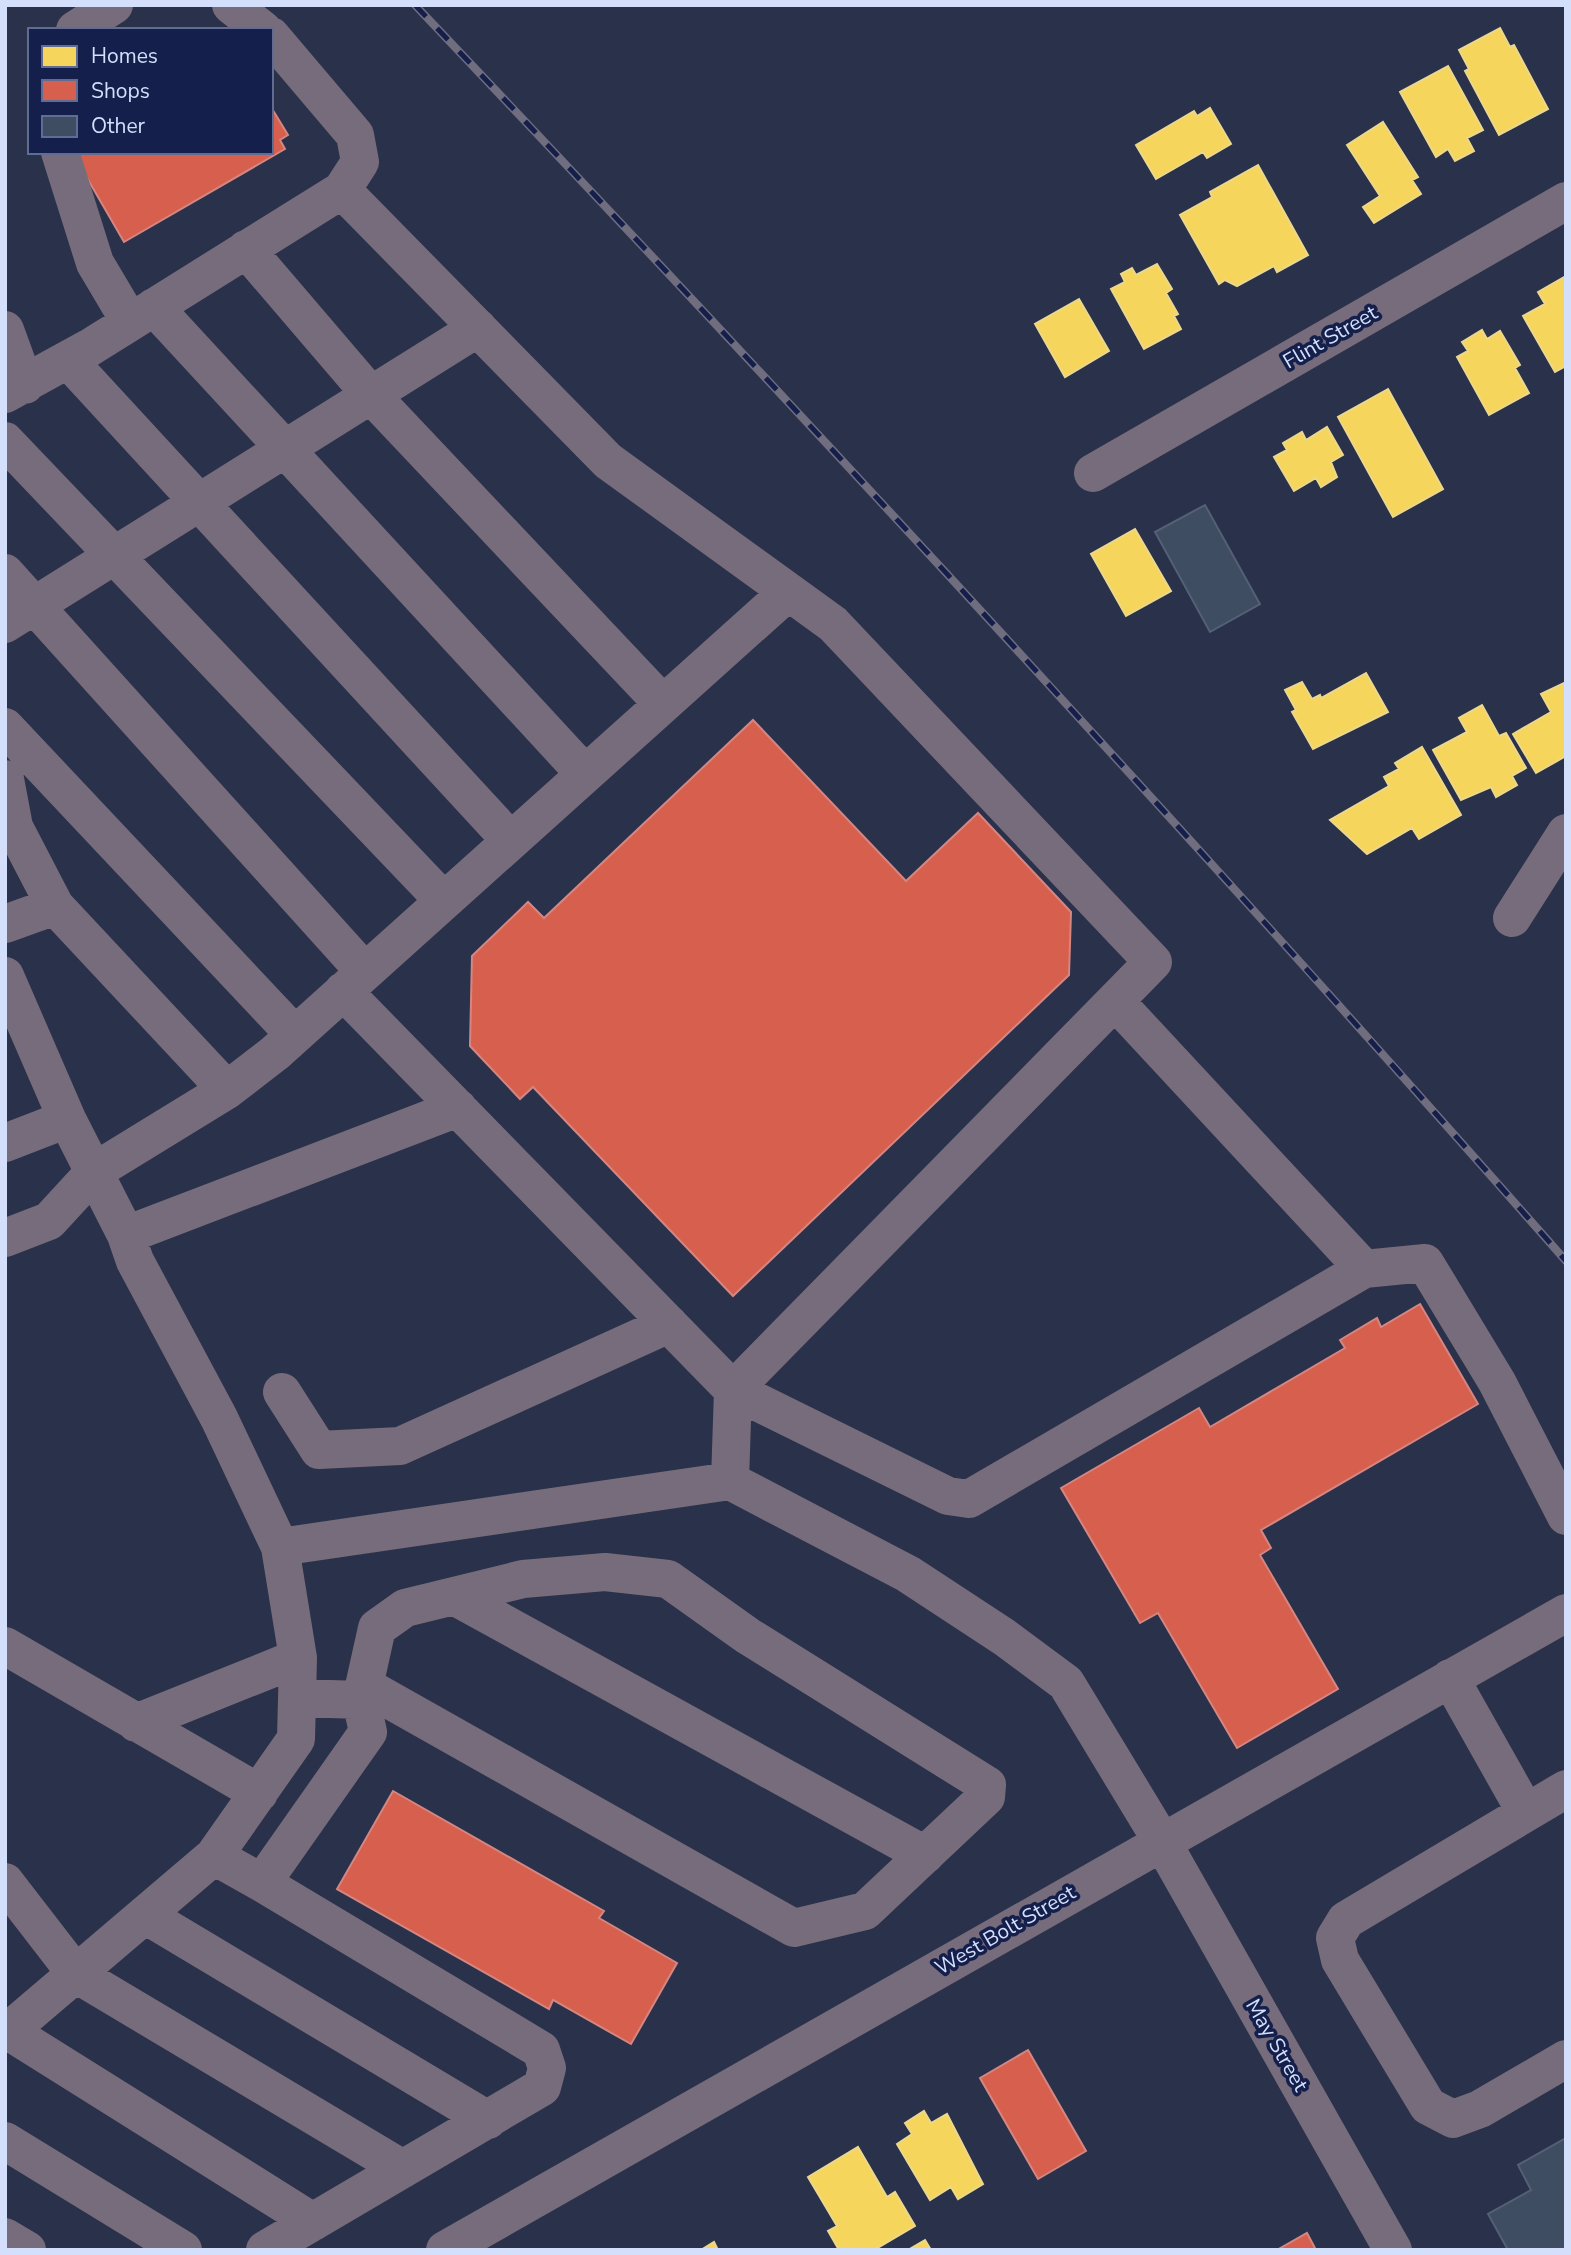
<svg xmlns="http://www.w3.org/2000/svg" width="1571" height="2255" viewBox="0 0 1571 2255" font-family="'Nunito Sans',sans-serif">
  <style>
    .homes { fill: #f6d55c; stroke: #ecd88c; stroke-width: 2 }
    .shops { fill: #d6604d; stroke: #d58682; stroke-width: 2 }
    .building { fill: #3f4d62; stroke: #546074; stroke-width: 2 }
    .lines { fill: none; stroke-linecap: round; stroke-linejoin: round }
    .minor { stroke: #776c7b; stroke-width: 38 }
    .rail-casing { stroke: #706d7f; stroke-width: 8 }
    .rail { stroke: #141f4b; stroke-width: 5; stroke-dasharray: 16; stroke-linecap: butt }
    .labels { text-anchor: middle; dominant-baseline: central; stroke-width: 7; stroke-linejoin: round; paint-order: stroke }
    .street-label { font-size: 21px; fill: #d4dffc; stroke: #141f4b }
  </style>
  <rect width="100%" height="100%" fill="#2a314a"/>
  <path class="homes" d="M1500 28 1510 47 1514 45 1548 109 1499 135 1465 71 1469 69 1459 50Z
    M1448 66 1483 130 1467 138 1474 151 1455 161 1448 149 1436 157 1400 92Z
    M1210 108 1231 144 1207 158 1203 152 1156 179 1136 145 1194 111 1197 116Z
    M1383 122 1418 177 1412 180 1421 194 1374 223 1363 207 1380 196 1347 145Z
    M1258 165 1308 255 1277 272 1274 266 1237 286 1225 280 1219 284 1180 215 1212 197 1210 192Z
    M1157 264 1172 289 1166 293 1178 314 1174 316 1181 329 1144 349 1111 289 1125 282 1121 274 1132 268 1136 275Z
    M1566 276V366L1555 372 1523 316 1545 304 1538 292Z
    M1079 299 1109 351 1065 377 1035 324Z
    M1482 330 1487 339 1500 331 1520 365 1515 368 1529 393 1489 415 1457 357 1468 351 1462 342Z
    M1388 389 1443 489 1393 517 1338 417Z
    M1327 427 1343 455 1331 462 1337 477 1321 487 1316 478 1294 491 1274 457 1287 450 1283 443 1302 432 1306 440Z
    M1135 529 1171 591 1126 616 1091 554Z
    M1366 673 1388 712 1313 749 1292 712 1296 710 1285 690 1302 682 1312 699 1320 695 1321 698Z
    M1566 682V756L1536 773 1513 734 1551 712 1541 694Z
    M1482 705 1499 736 1506 733 1526 768 1512 776 1517 785 1496 797 1491 787 1461 800 1433 750 1467 732 1459 718Z
    M1422 747 1461 815 1419 839 1412 828 1367 854 1330 820 1389 786 1384 777 1399 769 1395 763Z
    M924 2111 931 2123 947 2114 983 2184 958 2199 951 2187 930 2200 897 2144 912 2134 905 2123Z
    M858 2147 887 2197 895 2192 915 2226 874 2250H839L828 2231 837 2226 808 2177Z
    M925 2240 931 2250H908Z
    M714 2242 718 2250H701Z"/>
  <path class="shops" d="M271 107 288 135 280 140 285 149 124 242 72 152H271Z
    M753 720 906 881 978 813 1071 912 1069 975 733 1296 533 1087 520 1099 470 1046 472 956 528 902 544 918Z
    M1420 1304 1478 1404 1261 1530 1271 1548 1260 1555 1338 1689 1237 1748 1158 1613 1140 1623 1061 1488 1199 1408 1210 1427 1345 1348 1340 1340 1377 1318 1381 1327Z
    M393 1791 604 1911 599 1918 677 1963 631 2044 553 2000 549 2009 337 1889Z
    M1028 2050 1086 2151 1038 2179 980 2078Z
    M1307 2233 1316 2250H1277Z"/>
  <path class="building" d="M1205 505 1260 604 1210 632 1155 532Z
    M1566 2138V2250H1508L1488 2214 1531 2190 1518 2165Z"/>
  <g class="lines">
    <path class="minor" d="M231 5 263 30
      M75 30 114 5
      M271 36 355 135 360 162 342 190
      M60 152 95 263 130 322
      M246 249 371 395 663 704
      M154 307 585 774
      M5 330 25 385
      M68 360 511 841
      M5 394 89 348 342 190 608 461 833 624 1153 962 733 1390 730 1481
      M5 441 444 901
      M1093 473 1566 201
      M5 573 365 972
      M5 624 478 328
      M5 727 295 1035
      M5 779 14 827 55 906 5 924
      M55 906 227 1090
      M1512 918 1566 833
      M5 976 67 1119 126 1235 135 1261 219 1418 280 1547 298 1658 296 1739 214 1856 5 2034
      M343 991 733 1390 948 1496 969 1499 1364 1269
      M1115 1001 1364 1269 1425 1263 1497 1382 1566 1516
      M5 1143 67 1119
      M126 1235 458 1108
      M5 1238 49 1221 95 1171 227 1090 275 1053 788 592
      M282 1392 319 1450 400 1446 669 1324
      M280 1547 730 1481 908 1574 1004 1637 1066 1683 1161 1840 1393 2250
      M454 1596 925 1855
      M5 1646 259 1793
      M1450 1678 1525 1811
      M298 1698 361 1700 377 1628 405 1608 523 1579 605 1572 668 1579 748 1636 987 1785 986 1797 865 1911 794 1928 365 1686
      M136 1723 298 1658
      M1566 1789 1346 1920 1335 1938 1340 1960 1428 2106 1453 2119 1480 2109 1566 2059
      M214 1856 262 1883 368 1732 361 1700
      M5 1882 76 1974 403 2169
      M262 1883 541 2050 547 2068 542 2087 265 2250
      M145 1915 488 2120
      M5 2029 313 2222
      M5 2141 183 2250
      M5 2237 27 2250
      M445 2250 1566 1613"/>
    <defs>
      <path id="rail" d="M415 5C806 417 1191 835 1566 1261"/>
    </defs>
    <use href="#rail" class="rail-casing"/>
    <use href="#rail" class="rail"/>
  </g>
  <g class="labels">
    <g class="street-label">
      <text transform="translate(1330 337) rotate(-30)">Flint Street</text>
      <text transform="translate(1005 1930) rotate(-30)">West Bolt Street</text>
      <text transform="translate(1277 2045) rotate(60)">May Street</text>
    </g>
  </g>
  <rect width="1571" height="2255" fill="none" stroke="#d4dffc" stroke-width="14"/>
  <rect x="28" y="28" width="245" height="126" fill="#141f4b" stroke="#616c92" stroke-width="2"/>
  <rect x="42" y="46" width="35" height="21" fill="#f6d55c" stroke="#616c92" stroke-width="2"/>
  <text x="91" y="63" font-size="21" fill="#d4dffc">Homes</text>
  <rect x="42" y="80" width="35" height="21" fill="#d6604d" stroke="#616c92" stroke-width="2"/>
  <text x="91" y="98" font-size="21" fill="#d4dffc">Shops</text>
  <rect x="42" y="116" width="35" height="21" fill="#3f4d62" stroke="#616c92" stroke-width="2"/>
  <text x="91" y="133" font-size="21" fill="#d4dffc">Other</text>
</svg>
